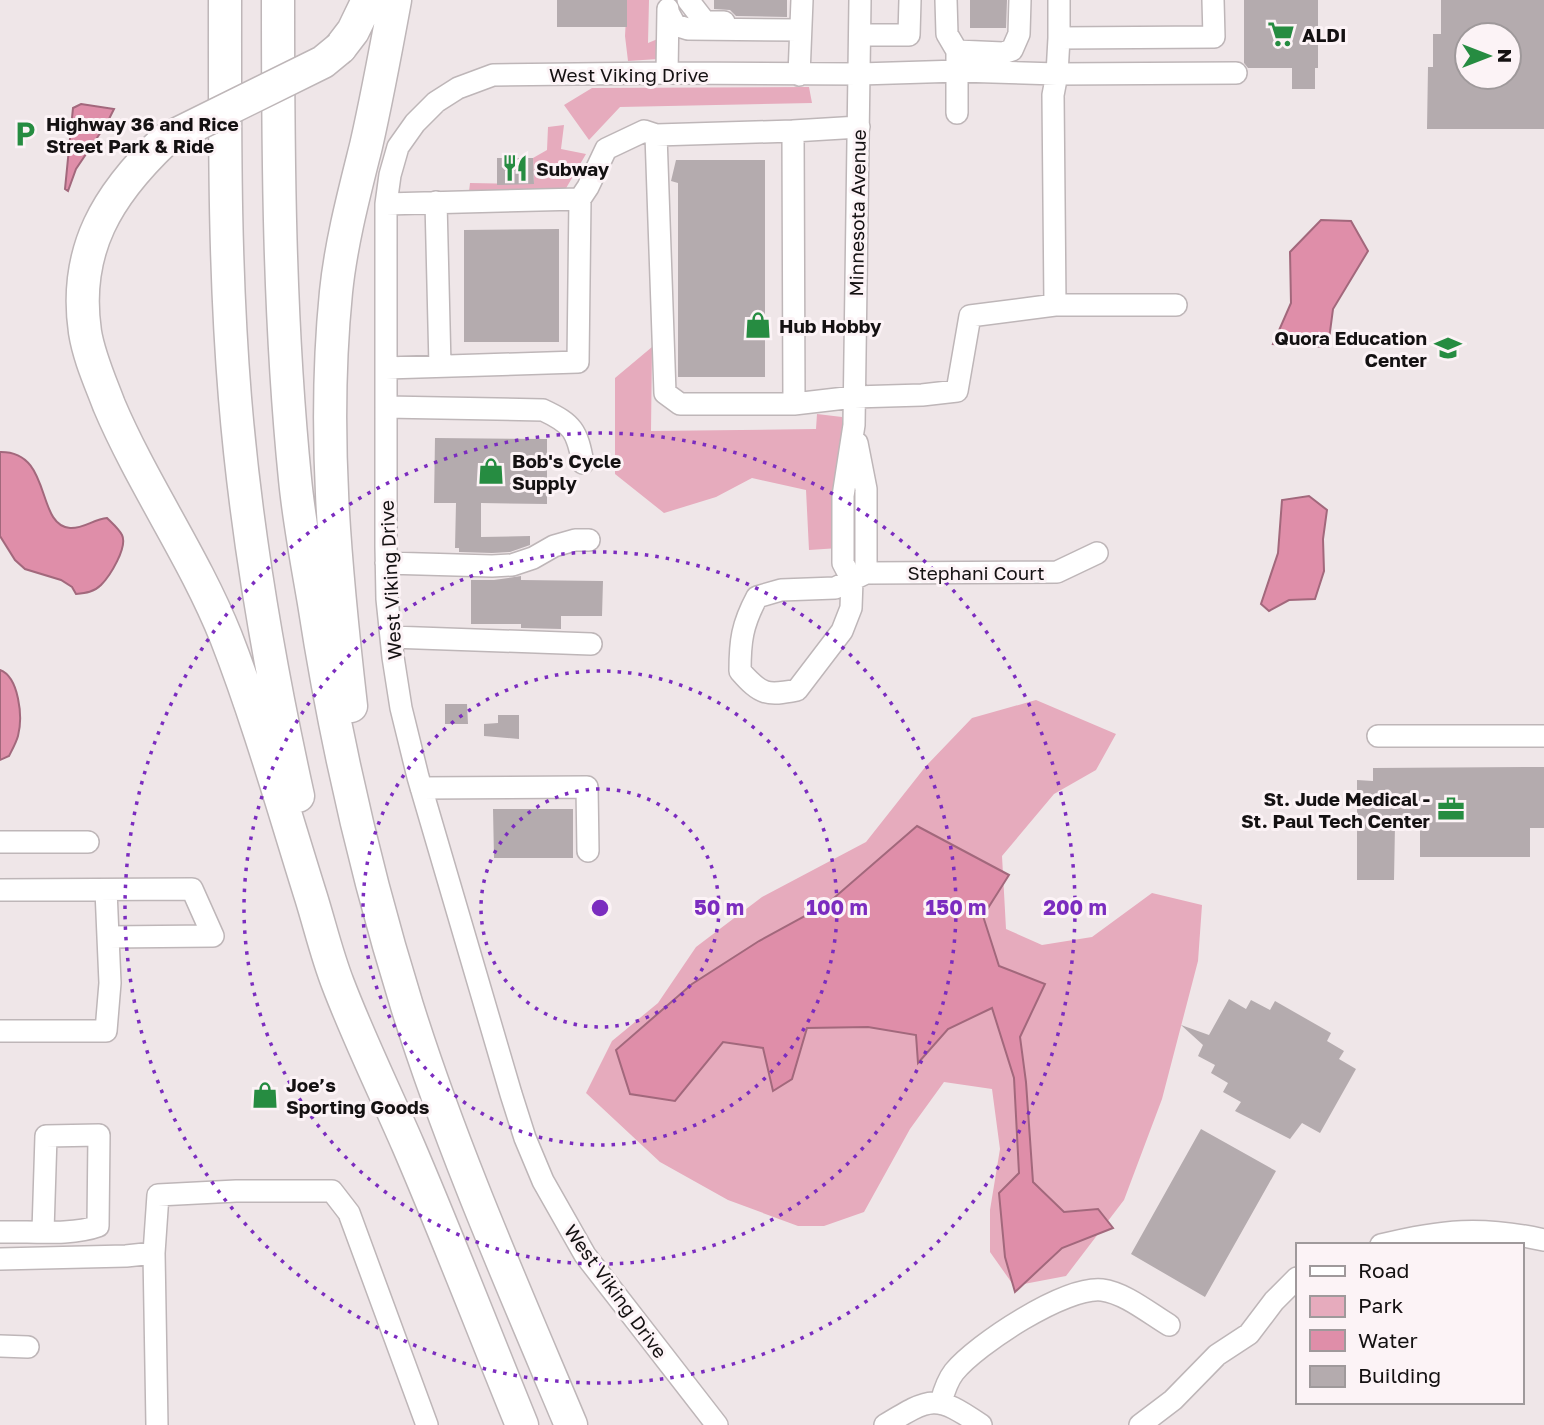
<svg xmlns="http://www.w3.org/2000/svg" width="1544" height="1425" viewBox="0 0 1544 1425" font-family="'Golos Text',sans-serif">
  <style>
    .green { fill: #e6abbd }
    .water { fill: #df8ea9; stroke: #a2687c; stroke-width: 2 }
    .building { fill: #b4abae; fill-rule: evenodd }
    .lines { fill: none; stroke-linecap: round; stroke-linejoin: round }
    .minor-casing { stroke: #beb6b8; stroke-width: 24 }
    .highway-casing { stroke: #beb6b8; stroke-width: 35 }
    .minor { stroke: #fff; stroke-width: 21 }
    .highway { stroke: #fff; stroke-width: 32 }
    .highway-bridge-casing { stroke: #beb6b8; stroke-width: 35; stroke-linecap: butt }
    .highway-bridge { stroke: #fff; stroke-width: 32 }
    .ring { fill: none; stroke: #7b2cbf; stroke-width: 3.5; stroke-dasharray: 3.5 7 }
    .labels { text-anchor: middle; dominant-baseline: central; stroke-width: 6; stroke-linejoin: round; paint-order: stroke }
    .poi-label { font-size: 19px; font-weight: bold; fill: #141112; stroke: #fcf3f6; text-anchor: start }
    .street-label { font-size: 19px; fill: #141112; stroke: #fcf3f6 }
    .centre { fill: #7b2cbf; stroke: #fcf3f6; stroke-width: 3.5 }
    .ring-label { font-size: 21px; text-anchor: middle; font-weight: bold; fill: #7b2cbf; stroke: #fcf3f6; stroke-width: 6; stroke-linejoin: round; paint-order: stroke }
  </style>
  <rect width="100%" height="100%" fill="#efe6e8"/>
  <path class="green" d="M627 0H649L648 43 660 38 658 59 628 61 625 36Z
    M809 87 812 103 620 107 589 140 564 105 592 88Z
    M564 125 561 149 586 154 565 190 469 192 470 183 534 184 533 158 547 150 548 127Z
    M652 347 651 431 816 429 817 414 842 417 846 438 839 548 809 550 806 490 752 478 716 497 664 513 615 474V378Z
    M1036 700 1116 734 1096 770 1054 794 1002 856 1006 929 1042 945 1092 937 1152 893 1202 905 1198 961 1162 1099 1124 1200 1066 1276 1014 1286 990 1252V1210L1000 1149 992 1089 944 1082 910 1129 864 1212 824 1226H798L728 1200 660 1162 586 1093 612 1041 658 1003 696 947 762 897 866 842 926 766 972 718Z"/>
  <path class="water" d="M81 104 114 109 107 123 76 169 68 191 65 189 73 108Z
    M1321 220 1351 221 1368 251 1333 309 1328 347 1273 344 1291 303 1290 252Z
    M0 452C53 451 35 525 70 528 83 529 94 519 107 518 112 523 119 529 122 535 128 547 110 576 101 585 94 592 86 593 76 594L72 587 61 580 25 569 15 560 0 536Z
    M1309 496 1327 510 1323 539 1324 571 1315 599 1289 600 1269 611 1261 604 1278 553 1282 500Z
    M0 670C19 677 23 717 18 736 16 743 12 750 9 756L0 760Z
    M917 826 1009 875 983 916 999 966 1045 984 1020 1037 1026 1082 1033 1182 1064 1212 1098 1209 1113 1228 1062 1248 1015 1292 1005 1257 999 1193 1019 1173 1014 1078 992 1008 948 1029 918 1063 916 1035 868 1027 807 1028 792 1079 773 1091 763 1048 723 1042 675 1101 630 1094 616 1050 692 984 759 941 827 904Z"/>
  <path class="building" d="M557 0H627V27H557Z
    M714 0H787V17L736 16 730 10 714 9Z
    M970 0H1007L1006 28H970Z
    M1244 0H1318V68H1315V89H1292V68H1248L1244 63Z
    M1441 0H1544V129H1427L1428 67H1433V34H1441ZM1467 35H1509V77H1467Z
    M497 158H533L534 184 497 185Z
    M676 160H765V377H678V183L671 181Z
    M559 229V342H464V230Z
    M435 438 547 439V504L481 503V537L530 536V545L510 552 492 553 459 552V548H455L456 503H434Z
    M521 576V580L603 581 602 616H561V629L521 628V624H471V580H494Z
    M445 704H467L468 724H445Z
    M498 715H519V739L484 736V724L498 723Z
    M1544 767V828H1530V857H1420V825H1395L1394 880H1357V780L1373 781V768Z
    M493 809H573V858H494Z
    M1229 999 1246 1009 1251 1000 1270 1010 1275 1001 1331 1033 1327 1041 1344 1051 1339 1059 1356 1069 1320 1133 1302 1123 1290 1139 1235 1111 1241 1102 1223 1092 1228 1083 1211 1073 1215 1065 1198 1056 1203 1045 1181 1025 1209 1035Z
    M1201 1129 1276 1171 1205 1297 1131 1254Z"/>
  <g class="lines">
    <defs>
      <path id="minor" d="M688 0 705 22H724
        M860 0 854 425 843 496V563L852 580 851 608 842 631 797 690C767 696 761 695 740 671 740 641 742 625 757 597L781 590 835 588 866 573 1057 572 1097 553
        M946 0 947 34 957 51V113
        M1213 0 1214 37 1059 38 1057 74 1236 73
        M668 12 675 25 688 29 799 30
        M861 35H909L910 0
        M1059 38V0
        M957 51 1003 53 1012 50 1019 34 1020 0
        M667 73 668 9
        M799 75 802 0
        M859 127 793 131 794 404 854 397 922 395 957 391 970 316 1055 305H1176
        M656 135 665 393 680 404H794
        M436 202 440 366
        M386 204 580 199
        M386 368 578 362 580 199 588 187 606 149 644 131 656 135 793 131
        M386 407 543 410C573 424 577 431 583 463
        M857 443 866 489V573
        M386 563 492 566 512 565 533 558 554 546 575 540H589
        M391 637 591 644
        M1378 736H1544
        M421 788 587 787 588 851
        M0 842H88
        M0 890 192 889 213 936 108 937 110 983 106 1031H0
        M106 890 108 937
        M0 1232C29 1231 71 1236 98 1226L99 1135 46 1136 43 1231
        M1381 1245C1441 1230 1482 1226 1544 1240
        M154 1253 158 1195 236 1191H332L349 1213 427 1425
        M0 1259 126 1256 154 1253 157 1425
        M0 1346 28 1347
        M941 1402C944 1391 947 1381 954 1372 977 1344 1065 1286 1102 1290 1125 1293 1149 1313 1169 1325
        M717 1425 585 1255 543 1181 525 1138 511 1094 418 777 401 708 393 657 387 599 386 547V204L390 175 398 147 415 123 436 102 458 88 493 75 667 73 860 74 959 71 1057 74 1053 95 1055 305
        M885 1425C931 1397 936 1394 981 1425
        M1140 1425 1173 1400 1217 1355 1249 1334 1274 1301 1297 1278"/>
      <path id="highway" d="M225 0C225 133 224 265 235 398 246 532 269 665 298 796
        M278 0C278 160 279 320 295 479 299 521 307 562 314 603 335 739 366 874 407 1006 452 1149 513 1287 571 1425
        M340 48 353 31 368 0
        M165 140C108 194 73 250 85 332 89 357 100 381 109 405 143 485 194 557 226 637 259 722 284 811 311 897 320 926 327 956 338 984 359 1039 385 1092 408 1145 448 1238 484 1332 522 1425
        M351 706C335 567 322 432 336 292 341 243 354 194 366 146 377 98 386 49 395 0"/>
    </defs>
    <use href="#minor" class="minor-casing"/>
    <use href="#highway" class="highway-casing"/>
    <use href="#minor" class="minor"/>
    <use href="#highway" class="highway"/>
    <defs>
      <path id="highway-bridge" d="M165 140 323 62 340 48"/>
    </defs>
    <use href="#highway-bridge" class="highway-bridge-casing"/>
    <use href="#highway-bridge" class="highway-bridge"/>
  </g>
  <g class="ring">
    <circle cx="600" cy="908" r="119"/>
    <circle cx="600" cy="908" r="237"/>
    <circle cx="600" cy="908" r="356"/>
    <circle cx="600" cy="908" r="475"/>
  </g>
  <defs>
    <symbol id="supermarket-bare" viewBox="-9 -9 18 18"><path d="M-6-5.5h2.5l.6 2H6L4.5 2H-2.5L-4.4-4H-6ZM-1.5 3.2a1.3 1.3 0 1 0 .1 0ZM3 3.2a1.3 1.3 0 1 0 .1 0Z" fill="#268c41" stroke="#fcf3f6" stroke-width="2.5" paint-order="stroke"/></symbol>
    <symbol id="parking-bare" viewBox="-9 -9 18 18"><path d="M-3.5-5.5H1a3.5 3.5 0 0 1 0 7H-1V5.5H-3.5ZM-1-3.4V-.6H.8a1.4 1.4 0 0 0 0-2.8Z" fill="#268c41" stroke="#fcf3f6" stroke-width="2.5" paint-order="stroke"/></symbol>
    <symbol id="restaurant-bare" viewBox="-9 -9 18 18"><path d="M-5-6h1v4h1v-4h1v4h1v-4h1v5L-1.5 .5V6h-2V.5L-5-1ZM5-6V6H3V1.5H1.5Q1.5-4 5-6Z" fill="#268c41" stroke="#fcf3f6" stroke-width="2.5" paint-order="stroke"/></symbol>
    <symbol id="shop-bare" viewBox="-9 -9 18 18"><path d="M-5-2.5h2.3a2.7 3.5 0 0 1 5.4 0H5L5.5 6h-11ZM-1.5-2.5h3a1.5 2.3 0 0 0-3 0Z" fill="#268c41" stroke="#fcf3f6" stroke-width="2.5" paint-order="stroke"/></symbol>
    <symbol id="school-bare" viewBox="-9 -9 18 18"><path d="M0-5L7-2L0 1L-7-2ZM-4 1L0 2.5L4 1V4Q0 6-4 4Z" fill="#268c41" stroke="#fcf3f6" stroke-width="2.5" paint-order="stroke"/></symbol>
    <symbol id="office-bare" viewBox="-9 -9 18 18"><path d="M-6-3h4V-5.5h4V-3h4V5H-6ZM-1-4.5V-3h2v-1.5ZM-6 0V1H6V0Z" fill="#268c41" stroke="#fcf3f6" stroke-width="2.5" paint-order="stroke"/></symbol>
  </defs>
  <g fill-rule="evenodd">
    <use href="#supermarket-bare" x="1262" y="15" width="38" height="38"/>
    <use href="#parking-bare" x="6" y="115" width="38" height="38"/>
    <use href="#restaurant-bare" x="496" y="149" width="38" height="38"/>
    <use href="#shop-bare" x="739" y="306" width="38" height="38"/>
    <use href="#school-bare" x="1429" y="329" width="38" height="38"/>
    <use href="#shop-bare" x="472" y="452" width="38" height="38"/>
    <use href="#office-bare" x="1432" y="790" width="38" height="38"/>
    <use href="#shop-bare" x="246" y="1076" width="38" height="38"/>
  </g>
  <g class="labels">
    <g class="poi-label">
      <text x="1302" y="34">ALDI</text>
      <text x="46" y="123">Highway 36 and Rice<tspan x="46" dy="22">Street Park &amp; Ride</tspan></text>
      <text x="536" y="168">Subway</text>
      <text x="779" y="325">Hub Hobby</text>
      <text x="1427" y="337" text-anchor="end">Quora Education<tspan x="1427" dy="22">Center</tspan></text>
      <text x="512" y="460">Bob's Cycle<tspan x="512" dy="22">Supply</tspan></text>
      <text x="1430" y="798" text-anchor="end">St. Jude Medical -<tspan x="1430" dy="22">St. Paul Tech Center</tspan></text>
      <text x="286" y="1084">Joe’s<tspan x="286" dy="22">Sporting Goods</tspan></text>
    </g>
    <g class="street-label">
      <text x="629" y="74">West Viking Drive</text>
      <text transform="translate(857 213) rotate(-89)">Minnesota Avenue</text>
      <text x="976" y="572">Stephani Court</text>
      <text transform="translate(390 580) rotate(-93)">West Viking Drive</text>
      <text transform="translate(616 1291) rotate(54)">West Viking Drive</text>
    </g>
  </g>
  <circle cx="600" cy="908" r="10" class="centre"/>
  <g class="ring-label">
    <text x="719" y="915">50 m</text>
    <text x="837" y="915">100 m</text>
    <text x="956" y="915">150 m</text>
    <text x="1075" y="915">200 m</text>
  </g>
  <rect x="1296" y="1243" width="228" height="161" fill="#fcf3f6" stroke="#9f999b" stroke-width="2"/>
  <rect x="1310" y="1266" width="35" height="10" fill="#ffffff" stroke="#9f999b" stroke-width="2"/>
  <text x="1358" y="1278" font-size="21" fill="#141112">Road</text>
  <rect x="1310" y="1296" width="35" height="21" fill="#e6abbd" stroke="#9f999b" stroke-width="2"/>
  <text x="1358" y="1313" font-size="21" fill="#141112">Park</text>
  <rect x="1310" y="1330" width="35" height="21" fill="#df8ea9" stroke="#9f999b" stroke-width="2"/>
  <text x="1358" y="1348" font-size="21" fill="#141112">Water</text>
  <rect x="1310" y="1366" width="35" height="21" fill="#b4abae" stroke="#9f999b" stroke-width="2"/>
  <text x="1358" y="1383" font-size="21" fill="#141112">Building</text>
  <g transform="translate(1488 56) rotate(90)"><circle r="33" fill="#fcf3f6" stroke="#9f999b" stroke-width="2"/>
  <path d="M0-5L12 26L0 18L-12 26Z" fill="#268c41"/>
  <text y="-10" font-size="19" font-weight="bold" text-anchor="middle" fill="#141112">N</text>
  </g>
</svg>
